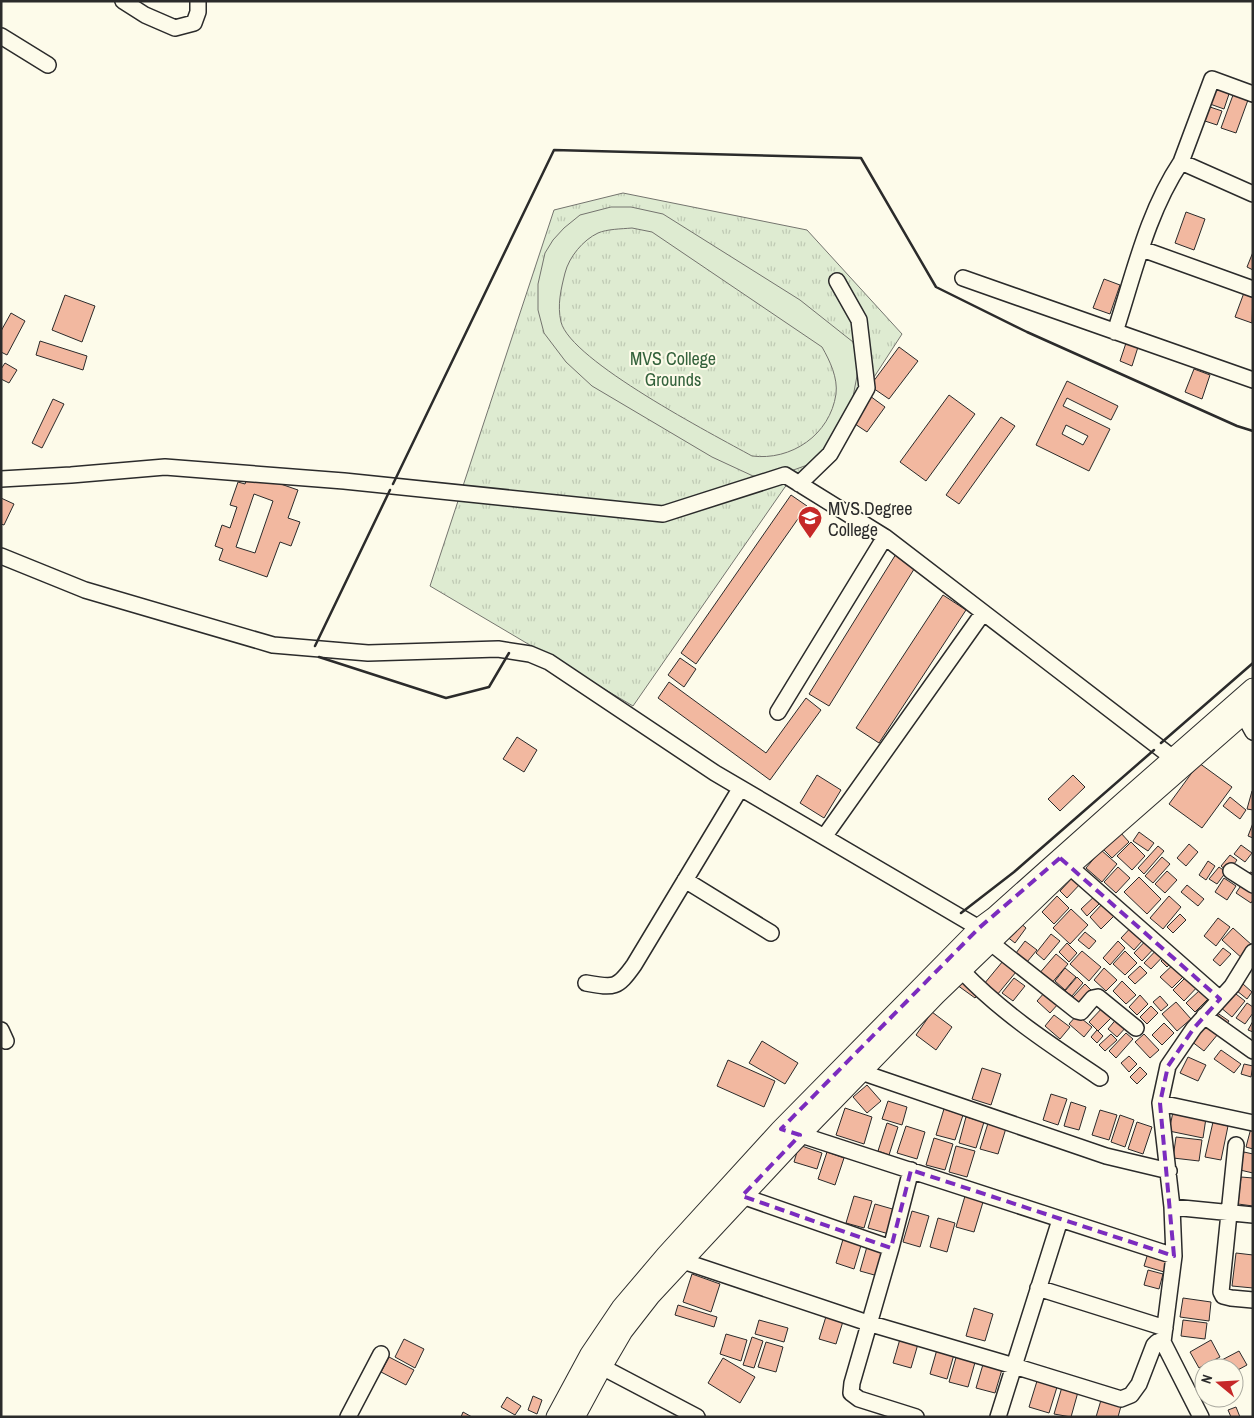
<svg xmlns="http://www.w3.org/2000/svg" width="1254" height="1418" viewBox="0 0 1254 1418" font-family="'Archivo Narrow',sans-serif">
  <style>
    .grass { fill: url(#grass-tufts); stroke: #74746e }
    .garden { fill: #deebd1; stroke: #74746e; fill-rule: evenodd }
    .building { fill: #f2b8a0; stroke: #2b2b2b; fill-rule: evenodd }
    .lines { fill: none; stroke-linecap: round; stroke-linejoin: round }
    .minor-casing { stroke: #2b2b2b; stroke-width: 18 }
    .major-casing { stroke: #2b2b2b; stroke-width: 21 }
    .minor { stroke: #fdfbea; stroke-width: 15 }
    .major { stroke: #fdfbea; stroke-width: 19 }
    .wall { stroke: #2b2b2b; stroke-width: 2.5 }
    .marked { fill: none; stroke: #7b2cbf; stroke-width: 4; stroke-dasharray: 10 6; stroke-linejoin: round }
    .labels { text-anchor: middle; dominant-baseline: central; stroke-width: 4; stroke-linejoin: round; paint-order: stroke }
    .park-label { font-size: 18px; fill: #34623c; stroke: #fdfbea }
    .poi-label { font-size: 18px; fill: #2b2b2b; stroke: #fdfbea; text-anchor: start }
  </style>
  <defs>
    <pattern id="grass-tufts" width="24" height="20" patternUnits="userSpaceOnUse" patternTransform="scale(1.25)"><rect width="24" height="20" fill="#deebd1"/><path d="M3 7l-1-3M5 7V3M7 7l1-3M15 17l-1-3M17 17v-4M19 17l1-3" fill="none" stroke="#bfcab4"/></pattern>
  </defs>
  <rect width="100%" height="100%" fill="#fdfbea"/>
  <path class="grass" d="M623 193 807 230 902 334 828 448 785 487 633 706 430 586 554 210Z"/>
  <path class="garden" d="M611 207H631L663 214 800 300 853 342 857 361V376L852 402 837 438 810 464 777 476H753L712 457 592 386 566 362 544 333 538 310V284L545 253 553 240 564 228 580 215ZM632 228 652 232 822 347C830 361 838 378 836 394 830 435 791 461 752 456 714 435 571 361 561 322 557 305 561 289 565 273 569 257 583 240 598 233 607 229 621 229 632 228Z"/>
  <path class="building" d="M1217 86 1230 91 1224 109 1210 104Z
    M1233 95 1248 100 1236 133 1221 128Z
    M1207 106 1222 111 1217 125 1202 120Z
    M1186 212 1205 219 1194 250 1175 243Z
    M1253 252V270L1247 267Z
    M1104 279 1120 285 1110 314 1093 308Z
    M1245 290 1253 292 1252 323 1235 317Z
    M65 295 95 306 82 342 52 330Z
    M11 313 25 321 7 355 1 352V331Z
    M40 341 87 356 83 370 36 355Z
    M1126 343 1138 347 1132 366 1120 361Z
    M899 347 918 361 889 399 870 386Z
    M5 363 17 370 9 383 1 379V369Z
    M1194 369 1210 375 1202 399 1185 392Z
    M1067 381 1118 406 1111 420 1067 398 1063 406 1110 429 1089 471 1036 445ZM1066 425 1088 436 1083 445 1062 434Z
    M949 395 975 414 926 481 900 462Z
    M870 396 885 407 867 432 852 422Z
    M53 399 64 404 42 448 32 443Z
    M1001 417 1015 426 959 504 946 495Z
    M249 473 298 490 288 518 300 522 291 546 280 542 267 577 219 560 223 549 215 546 222 525 230 528 237 507 230 505 238 482 245 484ZM254 494 273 501 255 553 236 547Z
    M791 495 807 506 696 664 681 653Z
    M1 498 14 504 4 525 1 524Z
    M896 554 916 566 829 706 809 694Z
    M943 595 966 610 879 743 856 728Z
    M680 658 696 669 684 687 668 675Z
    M669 682 766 753 806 698 821 710 770 780 658 698Z
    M517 737 537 750 524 772 503 759Z
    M1199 763 1232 787 1202 828 1169 804Z
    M817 775 841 790 824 818 800 803Z
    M1073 775 1085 787 1060 811 1048 799Z
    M1252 791 1253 792V810L1247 809Z
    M1230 797 1246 810 1240 819 1223 806Z
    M1253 823V838L1248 836Z
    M1120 832 1129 842 1112 858 1103 849Z
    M1139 832 1154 843 1148 851 1133 841Z
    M1131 842 1145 856 1132 870 1117 856Z
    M1189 844 1198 852 1186 866 1177 858Z
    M1241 845 1252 853 1245 862 1234 854Z
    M1158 846 1164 851 1144 874 1138 868Z
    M1101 850 1117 864 1102 882 1086 868Z
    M1230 855 1237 860 1228 872 1221 866Z
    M1162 857 1170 864 1153 883 1145 876Z
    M1208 861 1215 866 1206 880 1199 875Z
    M1118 867 1130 878 1116 893 1104 882Z
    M1219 867 1226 872 1217 884 1209 879Z
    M1167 871 1177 880 1165 893 1155 884Z
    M1250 872 1253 873V900L1251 903 1236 893Z
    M1075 875 1082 882 1067 898 1060 891Z
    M1139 877 1161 899 1147 914 1124 892Z
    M1224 878 1236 886 1227 900 1215 892Z
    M1187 885 1204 899 1198 906 1181 892Z
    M1098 893 1104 899 1087 916 1081 909Z
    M1057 896 1069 908 1054 924 1042 912Z
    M1169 896 1181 907 1163 929 1150 918Z
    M1104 902 1116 914 1101 929 1090 917Z
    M1071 909 1088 925 1070 944 1053 928Z
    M1180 914 1186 920 1173 933 1167 927Z
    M1218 918 1230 927 1216 946 1204 936Z
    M1018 921 1026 928 1015 943 1006 936Z
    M1137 921 1150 932 1134 950 1121 938Z
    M1233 928 1253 946 1244 960 1222 940Z
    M1085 932 1096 941 1089 949 1078 940Z
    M1051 934 1060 941 1044 960 1036 953Z
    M1152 934 1160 942 1142 961 1134 953Z
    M1025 941 1037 950 1027 962 1016 953Z
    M1118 941 1125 948 1110 965 1103 958Z
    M1067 943 1077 953 1069 962 1059 952Z
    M1162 944 1169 950 1151 969 1144 963Z
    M1223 948 1231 954 1220 966 1213 960Z
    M1082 951 1101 967 1089 981 1070 964Z
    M1125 951 1137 963 1125 975 1113 964Z
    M1170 952 1176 958 1167 967 1161 961Z
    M1056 954 1068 964 1050 985 1038 975Z
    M1178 960 1189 971 1172 988 1160 977Z
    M1003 961 1016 972 997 995 984 984Z
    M1140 966 1147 973 1135 984 1128 977Z
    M1065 968 1076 977 1065 990 1055 981Z
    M1104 968 1117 980 1106 991 1094 980Z
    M1191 972 1202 982 1184 1001 1173 990Z
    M964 977 982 990 975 998 957 985Z
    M1077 977 1083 983 1072 996 1065 991Z
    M1014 978 1025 986 1013 1001 1002 993Z
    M1122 981 1136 995 1126 1004 1113 991Z
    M1085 984 1092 991 1080 1003 1073 997Z
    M1243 984 1252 992 1247 999 1237 991Z
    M1200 990 1208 999 1195 1012 1186 1003Z
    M1232 991 1245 1001 1232 1017 1220 1007Z
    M1045 992 1059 1003 1050 1013 1037 1001Z
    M1140 995 1148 1004 1137 1015 1129 1007Z
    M1160 996 1168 1005 1161 1011 1153 1002Z
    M1176 1002 1191 1019 1177 1031 1162 1014Z
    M1247 1003 1253 1007V1013L1245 1024 1236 1018Z
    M1104 1006 1114 1015 1098 1031 1089 1022Z
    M1151 1006 1158 1013 1147 1024 1140 1017Z
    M1213 1010 1229 1021 1221 1032Z
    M932 1012 952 1027 936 1050 916 1035Z
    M1054 1015 1070 1027 1060 1039 1045 1026Z
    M1077 1015 1092 1027 1084 1037 1069 1024Z
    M1118 1017 1128 1025 1117 1037 1108 1029Z
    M1253 1021V1032L1248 1030Z
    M1164 1023 1174 1033 1162 1045 1152 1035Z
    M1205 1024 1218 1034 1204 1051 1191 1041Z
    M1097 1030 1103 1036 1097 1043 1091 1037Z
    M1126 1033 1133 1039 1116 1058 1109 1051Z
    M1111 1034 1117 1040 1105 1051 1099 1045Z
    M1144 1034 1159 1050 1150 1058 1135 1042Z
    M762 1041 798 1063 785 1084 749 1063Z
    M1221 1050 1241 1064 1234 1073 1214 1059Z
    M1129 1056 1137 1064 1129 1072 1121 1063Z
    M1188 1057 1206 1065 1198 1081 1180 1073Z
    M728 1060 775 1081 764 1107 717 1086Z
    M1244 1064 1253 1066 1251 1077 1241 1074Z
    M1140 1067 1147 1074 1137 1084 1130 1077Z
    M982 1068 1001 1074 991 1105 972 1099Z
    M867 1085 881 1101 867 1113 853 1097Z
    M1051 1094 1067 1099 1058 1125 1043 1120Z
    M888 1101 907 1107 902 1125 882 1119Z
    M1071 1102 1086 1107 1079 1130 1064 1126Z
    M845 1108 872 1117 864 1144 836 1135Z
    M944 1109 963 1115 955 1140 936 1135Z
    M1100 1110 1117 1115 1109 1140 1092 1135Z
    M1173 1112 1206 1118 1203 1138 1169 1131Z
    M1120 1115 1134 1120 1125 1147 1111 1142Z
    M966 1117 984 1122 976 1148 959 1143Z
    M989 1120 1007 1125 998 1154 980 1149Z
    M1137 1122 1152 1127 1143 1154 1128 1149Z
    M1213 1122 1228 1126 1221 1160 1205 1157Z
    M887 1123 898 1127 889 1155 878 1151Z
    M906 1126 925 1132 917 1159 897 1153Z
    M1251 1128 1253 1129V1149L1246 1147Z
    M1176 1137 1202 1140 1199 1161 1173 1158Z
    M934 1138 953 1144 945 1170 926 1165Z
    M799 1145 822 1153 817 1169 794 1162Z
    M956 1146 975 1151 967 1177 949 1172Z
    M827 1152 844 1158 835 1185 818 1179Z
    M1244 1152 1253 1154V1173L1240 1170Z
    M1241 1177 1253 1178V1206L1238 1204Z
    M854 1196 872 1201 864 1228 846 1223Z
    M965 1196 983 1202 974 1232 956 1227Z
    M875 1204 896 1210 889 1234 868 1228Z
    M912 1211 929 1216 920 1247 903 1242Z
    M938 1218 955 1223 947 1252 930 1247Z
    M844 1236 862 1242 854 1269 836 1263Z
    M868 1243 886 1248 878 1276 860 1271Z
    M1148 1253 1174 1261 1171 1274 1144 1266Z
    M1236 1253 1253 1255V1288L1232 1286Z
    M1148 1270 1163 1274 1159 1289 1144 1285Z
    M692 1274 720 1284 711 1312 683 1302Z
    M1183 1298 1211 1302 1209 1321 1180 1317Z
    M678 1305 717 1317 714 1327 675 1315Z
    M974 1308 993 1314 985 1341 966 1336Z
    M828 1310 845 1315 836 1344 819 1339Z
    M759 1320 788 1328 784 1342 755 1334Z
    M1183 1320 1207 1323 1205 1339 1181 1336Z
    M726 1334 747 1340 741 1361 720 1354Z
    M752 1337 763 1341 754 1368 743 1365Z
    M404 1339 424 1349 415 1368 395 1357Z
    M900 1339 918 1344 911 1368 893 1363Z
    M1211 1340 1220 1357 1199 1368 1190 1352Z
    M766 1342 783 1347 776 1372 758 1367Z
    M938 1346 955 1351 947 1379 930 1374Z
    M1239 1351 1247 1365 1234 1372V1368H1223L1220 1361Z
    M957 1354 976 1359 968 1387 949 1382Z
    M389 1357 414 1370 406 1385 381 1372Z
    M723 1358 755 1377 740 1403 708 1383Z
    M984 1361 1003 1366 995 1393 976 1388Z
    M1218 1362 1222 1368H1208Z
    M1037 1381 1057 1387 1049 1413 1029 1407Z
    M1062 1387 1078 1392 1071 1417 1054 1414Z
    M533 1396 542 1400 537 1414 528 1410Z
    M507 1397 521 1406 515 1415 501 1407Z
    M1101 1400 1121 1406 1118 1417H1096Z
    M1236 1407 1240 1417H1231L1228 1410Z
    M463 1412 472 1417H461Z"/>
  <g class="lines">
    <defs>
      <path id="minor" d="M123 1 145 15 175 28 194 23 198 12V1
        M1 36 48 65
        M1253 94 1212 79 1181 162 1253 194
        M1142 249 1253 289
        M963 278 1253 380
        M1115 332C1134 274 1147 213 1181 162
        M1 479 71 475 165 467 344 481 663 514 785 475 885 537 1173 758
        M799 484 830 454 867 388 859 320 837 281
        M1 556 85 590 273 645 368 653 498 649 530 654 549 662 715 773 979 928 991 943 1077 1011 1081 1012 1093 998 1098 997 1136 1028
        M1238 705 1253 732
        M778 712 885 537
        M824 837 983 613
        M1061 859 1220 999
        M1231 871 1253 885
        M685 880 771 933
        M962 971C1003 1014 1051 1045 1100 1078
        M586 983C614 988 617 989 634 965L740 789
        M1204 1016 1253 1051
        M1 1030 6 1041
        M861 1072 1106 1156 1169 1171
        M1160 1103 1253 1123
        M792 1132 1174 1256 1172 1207 1160 1103 1168 1066 1194 1028 1232 986 1253 952
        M1236 1145 1221 1292 1223 1296 1231 1298 1253 1300
        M911 1170 891 1248 852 1383 851 1393 859 1399 916 1417
        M742 1196 891 1248
        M1172 1207 1253 1215
        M1174 1256 1163 1342 1201 1417
        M674 1258 868 1323 1014 1366 1060 1220
        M1038 1288 1165 1328
        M596 1360 602 1367 697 1417
        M348 1417 381 1354
        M998 1417 1014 1366 1121 1399 1131 1395 1139 1384 1154 1345 1157 1342H1163"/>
      <path id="major" d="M556 1417 590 1354 621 1308 666 1255 781 1129 979 928 994 917 1124 801 1253 688
        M575 1417 602 1367 623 1331 651 1295 800 1135 936 995 1069 867 1253 706"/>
    </defs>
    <use href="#minor" class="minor-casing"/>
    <use href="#major" class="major-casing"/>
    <use href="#minor" class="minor"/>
    <use href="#major" class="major"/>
    <path class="wall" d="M393 484 554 150 861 158 936 287 1027 332 1237 426 1253 431
      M315 646 390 490
      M319 657 446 698 489 687 509 653
      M1161 743 1253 663
      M961 913 1014 872 1154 750"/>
  </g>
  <path class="marked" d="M1060 858 1220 999 1194 1028 1168 1066 1160 1103 1174 1256 911 1170 891 1248 742 1196 800 1135 781 1129 979 928Z"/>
  <defs>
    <symbol id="university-pin" viewBox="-11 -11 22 30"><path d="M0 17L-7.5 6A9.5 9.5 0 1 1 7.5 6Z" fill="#c62828" stroke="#fdfbea"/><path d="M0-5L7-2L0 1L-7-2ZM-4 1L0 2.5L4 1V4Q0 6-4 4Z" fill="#fff"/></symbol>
  </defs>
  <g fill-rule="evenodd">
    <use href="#university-pin" x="796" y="504" width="28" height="38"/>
  </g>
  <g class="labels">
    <g class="park-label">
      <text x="673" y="358">MVS College<tspan x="673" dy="21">Grounds</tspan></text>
    </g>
    <g class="poi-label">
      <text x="828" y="508">MVS Degree<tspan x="828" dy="21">College</tspan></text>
    </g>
  </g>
  <rect width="1254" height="1418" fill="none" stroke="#2b2b2b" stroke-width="5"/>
  <g transform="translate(1219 1383) rotate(288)"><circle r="24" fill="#fdfbea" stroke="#a9a89e"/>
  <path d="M0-4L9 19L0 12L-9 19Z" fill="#c62828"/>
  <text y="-8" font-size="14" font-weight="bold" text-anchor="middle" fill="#2b2b2b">N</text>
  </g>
</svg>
